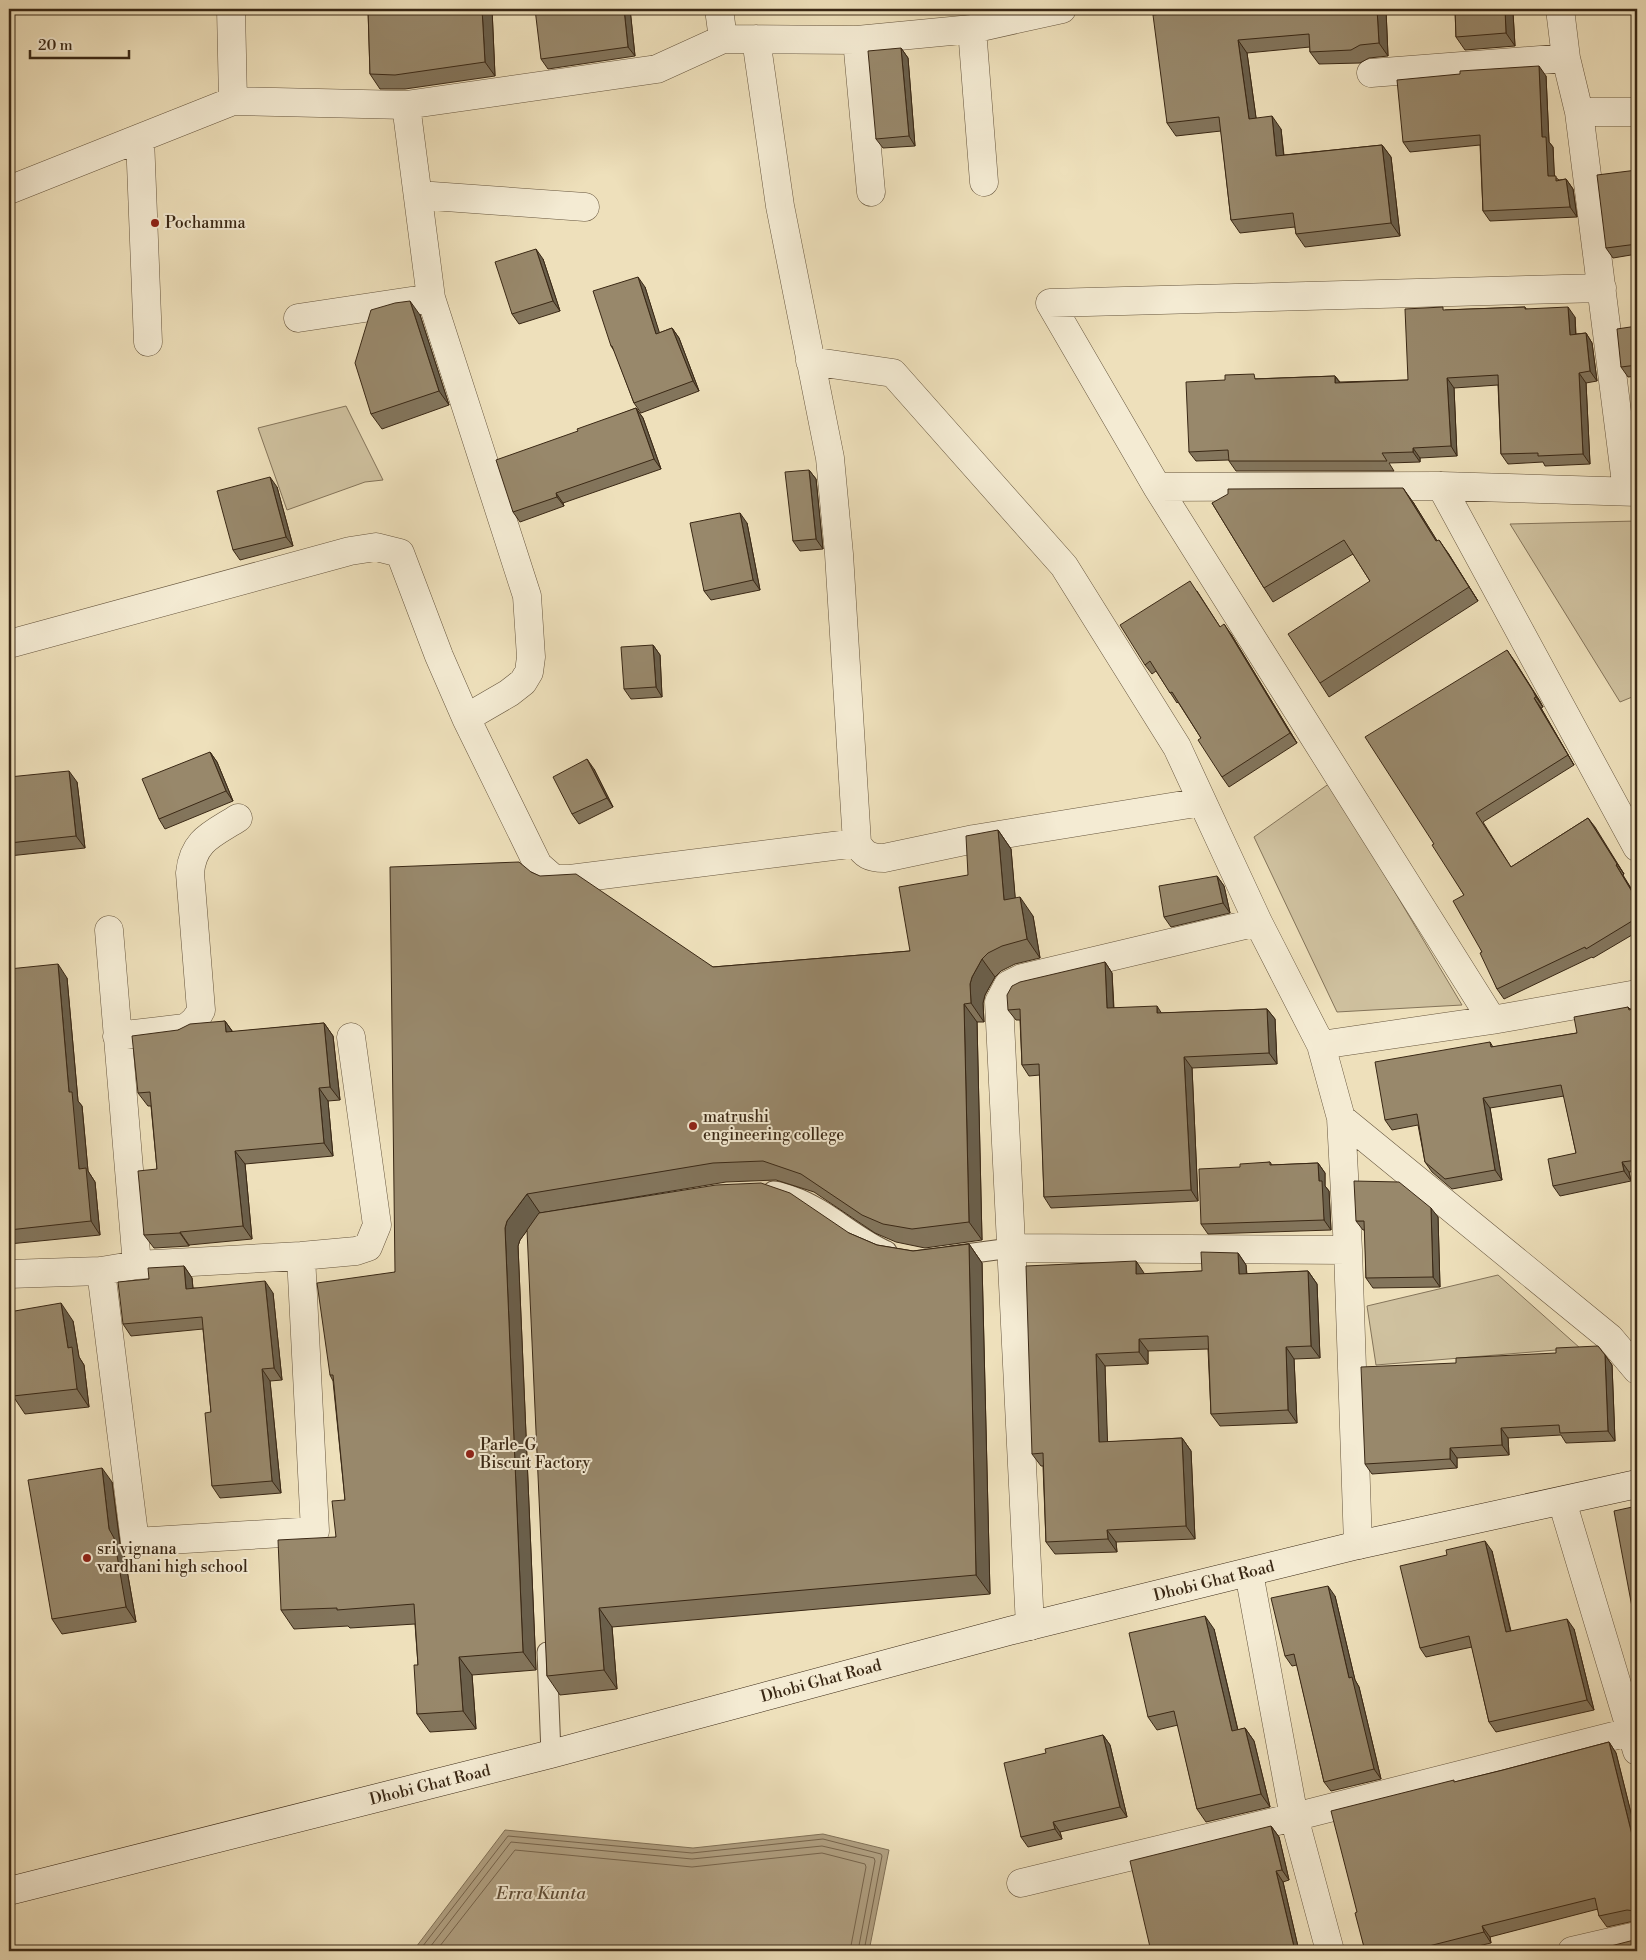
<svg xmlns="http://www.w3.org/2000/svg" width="1646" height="1960" viewBox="0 0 1646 1960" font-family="'Libre Bodoni',serif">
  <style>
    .green { fill: #cfc19f; stroke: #84745a }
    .water { fill: #b1a183; stroke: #817157 }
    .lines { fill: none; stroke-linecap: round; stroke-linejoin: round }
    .shore { stroke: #76644c; stroke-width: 1 }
    .service-casing { stroke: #67563e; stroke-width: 21 }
    .minor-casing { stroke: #67563e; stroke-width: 29 }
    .secondary-casing { stroke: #3a2815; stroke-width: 29 }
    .service { stroke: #f4ebd3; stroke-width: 19 }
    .minor { stroke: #f4ebd3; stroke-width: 28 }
    .secondary { stroke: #f4ebd3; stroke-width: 28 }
    .wall { fill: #83755c; stroke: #3a2815 }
    .shaded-wall { fill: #6a5f4b; stroke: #3a2815 }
    .building { fill: #98886b; stroke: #3a2815 }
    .poi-dot { fill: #8f2418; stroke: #f4ebd3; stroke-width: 2 }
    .labels { text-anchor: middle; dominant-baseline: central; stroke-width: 4; stroke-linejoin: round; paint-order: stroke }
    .poi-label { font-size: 16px; fill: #3a2815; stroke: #f4ebd3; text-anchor: start }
    .street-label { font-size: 16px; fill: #3a2815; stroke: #f4ebd3 }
    .water-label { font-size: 18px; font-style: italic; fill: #5e4c36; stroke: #f4ebd3 }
  </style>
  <rect width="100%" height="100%" fill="#eee0bb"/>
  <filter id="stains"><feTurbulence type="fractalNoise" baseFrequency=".004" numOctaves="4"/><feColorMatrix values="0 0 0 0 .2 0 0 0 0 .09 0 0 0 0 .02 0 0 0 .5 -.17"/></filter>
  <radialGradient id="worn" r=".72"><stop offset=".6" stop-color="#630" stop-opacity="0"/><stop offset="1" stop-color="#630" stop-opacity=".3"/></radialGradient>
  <path class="green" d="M346 406 383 480 365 482 287 510 258 428Z
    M1637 521V695L1620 702 1510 524Z
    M1330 783 1462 1005 1337 1012 1254 837Z
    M1498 1275 1580 1348 1376 1365 1367 1306Z"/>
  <path class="water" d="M505 1830 693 1848 823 1834 889 1850 869 1951H413Z"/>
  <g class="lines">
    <path class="shore" d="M419 1951 508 1836 692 1853 823 1839 881 1854 882 1856 864 1951
      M427 1951 511 1842 692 1859 822 1846 874 1858 875 1861 858 1951
      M436 1951 515 1850 692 1867 822 1853 865 1864 866 1867 850 1951"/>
    <defs>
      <path id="service" d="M773 1191C779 1191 786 1194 792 1196 827 1208 853 1236 887 1251
        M951 1256 1011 1248
        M547 1652 551 1754"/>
      <path id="minor" d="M231 9 233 101
        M719 9 723 39
        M1560 9 1566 58 1579 112 1627 491
        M972 29 984 182
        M756 39 780 206 830 458 839 554 857 843C864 855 870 858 884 858L974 839 1202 802
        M857 40 871 192
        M1371 73 1566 58
        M1579 112H1637
        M140 138 148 342
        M9 190 233 101 406 105 657 69 723 39 857 40 972 29 1062 9
        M418 195 585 207
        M298 318 431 298
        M810 361 893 373 1064 566 1177 747 1258 922 1321 1045 1341 1118 1348 1250 1358 1545
        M1441 486 1637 847
        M1157 487 1441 486 1637 492
        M9 644 350 551 376 547 400 553 439 656 466 718 509 693 523 682 529 672 531 657 527 596 431 298 406 105
        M466 718 538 865 554 879H570L857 843
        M109 930 137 1265
        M1492 1020 1157 487 1050 303 1602 288
        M117 1036 185 1028C193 1023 197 1019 201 1010L190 873C193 840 213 834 238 818
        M1321 1045 1492 1020 1637 994
        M1341 1118 1610 1338 1637 1370
        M1011 1248 1348 1250
        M101 1271 135 1542 315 1531 301 1256
        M9 1274 101 1271 137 1265 301 1256 356 1251 368 1247 377 1225 351 1037
        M1562 1501 1637 1751
        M1249 1573 1294 1817 1330 1951
        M1030 1626 999 1002 1008 985 1022 978 1258 922
        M1021 1883 1294 1817 1637 1730
        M1572 1951 1637 1936"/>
      <path id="secondary" d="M9 1891 551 1754 1009 1631 1358 1545 1637 1484"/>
    </defs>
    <use href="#service" class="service-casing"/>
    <use href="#minor" class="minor-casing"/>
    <use href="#secondary" class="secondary-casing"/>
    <use href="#service" class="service"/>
    <use href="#minor" class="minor"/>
    <use href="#secondary" class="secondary"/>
  </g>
  <path class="wall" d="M246 9H295V14L247 10Z
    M368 9H492L495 76 405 89H380L370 74Z
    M630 9 635 56 548 69 541 59Z
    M1204 9H1402L1386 10 1388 56 1369 58 1360 63 1319 64 1310 52V47L1247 53 1256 118 1281 129 1284 155 1382 145 1391 157 1400 236 1305 247 1296 234 1295 227 1240 233 1231 220 1221 131 1176 136 1167 123Z
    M1455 9H1538V12L1513 13 1515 46 1465 50 1456 37Z
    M901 48 908 58 915 146 883 148 876 139Z
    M1546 76 1549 142 1553 147 1554 176 1559 180 1566 179 1573 189 1577 217 1490 221 1483 211 1480 145 1410 152 1403 142Z
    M1637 170V254L1613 258 1606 248Z
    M543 259 560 311 519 324 512 314Z
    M645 287 659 333 672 328 679 338 699 391 641 413 634 403 615 352 611 346Z
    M1525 307 1526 309 1575 317 1576 334 1586 333 1592 343 1597 381 1586 383 1590 464 1545 466 1543 462 1508 464 1501 454 1498 385 1454 388 1457 456 1420 458V462L1389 463 1394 471H1236L1229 461V460L1196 461 1189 452 1225 380 1335 376 1340 382 1408 380 1445 310Z
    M420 315 449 405 382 429 371 414Z
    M1637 326V376L1628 377 1621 367Z
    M636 408 643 418 661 469 563 503 564 506 520 522 513 512 578 431Z
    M809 470 816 479 823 549 800 551 793 541Z
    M277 487 293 546 240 560 233 550Z
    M1413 502 1437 541 1448 553 1478 601 1329 697 1320 683 1370 581 1353 554 1273 602 1264 588 1212 503Z
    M747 523 760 590 711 600 704 591Z
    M1197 591 1220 627 1231 634 1297 743 1229 787 1222 777 1201 738 1178 702 1177 703 1156 671 1152 674 1145 665Z
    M653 645 660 655 662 697 631 699 624 689Z
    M1514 660 1540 701 1543 707 1541 708 1574 765 1483 822 1511 867 1588 818 1624 874 1623 875 1637 898V932L1593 958 1592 957 1504 999 1497 989 1482 952 1464 895 1434 844Z
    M210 752 217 762 233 801 165 829 159 819Z
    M594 769 613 807 579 824 572 814Z
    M9 777 77 782 85 848 9 856Z
    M998 830 1011 849 1015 898 1033 916 1040 958 1015 964 1001 971 995 977 985 995 983 1003 984 1022H977L982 1240 925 1248 896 1242 875 1233 814 1192 776 1180 726 1182 540 1213H539L849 1233 877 1245 913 1251 969 1244 982 1263 990 1594 612 1627 617 1689 560 1695 547 1676 538 1215 520 1240 518 1246 536 1670 472 1675 476 1729 430 1732 417 1714 418 1665 415 1624 350 1628 348 1626 294 1629 281 1610 336 1537 345 1500 333 1381 330 1375 395 1272 531 872 713 967 910 951 968 875Z
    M1217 876 1224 886 1230 913 1171 927 1164 917Z
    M1105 962 1112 973 1114 1008 1162 1013 1267 1009 1275 1019 1277 1064 1192 1068 1198 1201 1051 1208 1044 1197 1040 1075 1029 1076 1022 1065 1020 1020H1016L1008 1010Z
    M9 969 67 978 78 1101 82 1106 88 1171 95 1182 100 1235 9 1244Z
    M1628 1007 1630 1009 1637 1008V1171L1629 1172 1631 1181 1560 1196 1553 1186 1576 1153 1564 1096 1490 1108 1502 1180 1452 1189 1432 1172 1425 1162 1418 1125 1392 1130 1385 1120 1490 1042 1493 1047 1577 1033Z
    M225 1021 233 1032 324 1023 333 1036 340 1100 328 1101 333 1156 245 1164 252 1239 189 1245V1246L154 1248 144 1235 157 1169 151 1106H148L138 1093 178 1030Z
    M1270 1162 1272 1165 1318 1163 1325 1173V1186L1329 1191 1331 1230 1208 1234 1201 1224 1240 1167Z
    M1438 1217 1440 1287 1373 1288 1366 1278 1365 1230H1363L1356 1221Z
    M1238 1253 1246 1265 1247 1274 1308 1271 1317 1284 1320 1358 1294 1359 1297 1423 1220 1426 1211 1414 1208 1349 1148 1351V1364L1105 1366 1107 1442 1182 1438 1191 1451 1195 1539 1116 1542 1117 1552 1055 1554 1046 1542 1043 1466H1041L1032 1454 1136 1261 1144 1274 1202 1271Z
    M184 1266 192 1278 193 1288 273 1293 282 1380 270 1381 281 1493 220 1498 212 1486 211 1412 203 1329 131 1336 123 1324 149 1279Z
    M10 1318 73 1321 79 1357 84 1365 89 1407 25 1414 13 1396Z
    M1605 1355 1612 1365 1615 1441 1566 1443 1561 1435 1508 1438 1509 1455 1457 1458V1468L1372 1474 1365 1464 1456 1363Z
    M112 1482 120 1544 124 1553 136 1622 62 1634 52 1619Z
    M1637 1506V1614L1632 1607Z
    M1492 1551 1511 1631 1574 1629 1594 1710 1496 1732 1489 1722 1472 1647 1426 1657 1420 1648Z
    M1335 1596 1355 1680 1359 1687 1381 1779 1331 1791 1324 1782 1297 1665 1292 1666 1285 1656Z
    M1214 1629 1238 1730 1245 1728 1254 1741 1270 1807 1206 1822 1197 1809 1178 1725 1157 1730 1148 1717Z
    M1103 1735 1110 1745 1127 1817 1060 1832 1062 1839 1028 1847 1021 1837 1046 1753Z
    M1609 1742 1616 1753 1637 1837V1921H1634L1607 1927 1599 1916 1598 1909 1490 1937 1491 1943 1457 1951H1365L1357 1912 1455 1782 1503 1770Z
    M1271 1826 1279 1837 1289 1880 1283 1882 1299 1951H1130L1150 1947Z"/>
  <path class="shaded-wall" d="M291 9H295V14Z
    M482 9H492L495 76 485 62Z
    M624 9H630L635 56 628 47Z
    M1377 9H1385L1386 10 1388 56 1379 43Z
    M1505 9H1511L1513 13 1515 46 1506 33Z
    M1238 40 1247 53 1258 132 1249 119Z
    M901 48 908 58 915 146 909 136Z
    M1539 66 1546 76 1549 142 1553 147 1555 186 1548 176 1542 137Z
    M1272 116 1281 129 1285 169 1276 156Z
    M1382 145 1391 157 1400 236 1391 223Z
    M1566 179 1573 189 1577 217 1570 207Z
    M536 249 543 259 560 311 553 301Z
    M638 277 645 287 663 344 656 334Z
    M410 301 420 315 449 405 439 391Z
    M1568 307 1575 317 1576 345 1570 335Z
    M672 328 679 338 699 391 693 381Z
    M1586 333 1592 343 1597 381 1590 371Z
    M1579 373 1586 383 1590 464 1583 454Z
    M1335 376 1342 386 1335 383Z
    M1447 378 1454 388 1457 456 1451 446Z
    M636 408 643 418 661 469 654 459Z
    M1413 448 1420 458V462L1413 452Z
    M809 470 816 479 823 549 816 539Z
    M270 477 277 487 293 546 286 537Z
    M1403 488 1413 502 1446 555 1436 541Z
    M556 493 563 503 564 506 557 497Z
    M740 513 747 523 760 590 753 580Z
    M1439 540 1448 553 1478 601 1469 587Z
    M1224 624 1231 634 1297 743 1290 733Z
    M653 645 660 655 662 697 656 687Z
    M1507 650 1514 660 1543 707 1536 697Z
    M1534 698 1541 708 1574 765 1568 755Z
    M210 752 217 762 233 801 226 791Z
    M587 759 594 769 613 807 607 798Z
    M69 771 77 782 85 848 76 836Z
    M1588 818 1595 827 1624 874 1617 864Z
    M998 830 1011 849 1017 918 1004 900Z
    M1616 865 1637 898V900Z
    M1217 876 1224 886 1230 913 1223 903Z
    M1020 897 1033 916 1040 958 1027 939Z
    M982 959 995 977 985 995 983 1003 984 1022 971 1003 970 984 972 977Z
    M1105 962 1112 973 1114 1019 1107 1008Z
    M58 964 67 978 78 1101 82 1106 88 1171 95 1182 100 1235 91 1221 79 1169 69 1092Z
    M964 1004 977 1022 982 1240 969 1222Z
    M1157 1006 1164 1017 1157 1013Z
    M1267 1009 1275 1019 1277 1064 1269 1053Z
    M225 1021 234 1034 226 1032Z
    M324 1023 333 1036 340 1100 330 1087Z
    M1184 1057 1192 1068 1198 1201 1191 1190Z
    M319 1088 328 1101 333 1156 324 1143Z
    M1483 1098 1490 1108 1502 1180 1495 1170Z
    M235 1151 245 1164 252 1239 243 1226Z
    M1622 1162 1629 1172 1631 1181 1624 1171Z
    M1318 1163 1325 1173V1186L1329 1191 1331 1230 1324 1220 1319 1181Z
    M527 1194 540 1213 520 1240 518 1246 536 1670 523 1652 505 1228 507 1221Z
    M1431 1208 1438 1217 1440 1287 1433 1277Z
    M180 1232 189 1245V1246L180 1233Z
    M969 1244 982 1263 990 1594 976 1575Z
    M1238 1253 1246 1265 1247 1287 1239 1274Z
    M1136 1261 1144 1273 1145 1287 1136 1274Z
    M184 1266 192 1278 194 1301 186 1289Z
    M1308 1271 1317 1284 1320 1358 1311 1346Z
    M265 1281 273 1293 282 1380 274 1368Z
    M61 1303 73 1321 79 1357 84 1365 89 1407 77 1389 68 1348Z
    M1139 1339 1148 1351V1364L1139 1352Z
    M1286 1347 1294 1359 1297 1423 1288 1410Z
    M1096 1354 1105 1366 1108 1455 1099 1442Z
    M1605 1355 1612 1365 1615 1441 1608 1431Z
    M262 1369 270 1381 281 1493 272 1481Z
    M1501 1428 1508 1438 1509 1455 1502 1445Z
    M1182 1438 1191 1451 1195 1539 1186 1526Z
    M1450 1448 1457 1458V1468L1450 1459Z
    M102 1468 112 1482 120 1544 124 1553 136 1622 126 1607 109 1529Z
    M1107 1530 1116 1542 1117 1552 1108 1539Z
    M1485 1541 1492 1551 1513 1642 1506 1632Z
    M1328 1586 1335 1596 1355 1680 1359 1687 1381 1779 1374 1769 1349 1678Z
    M599 1608 612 1627 617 1689 604 1670Z
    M1205 1616 1214 1629 1241 1744 1232 1731Z
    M1567 1619 1574 1629 1594 1710 1587 1700Z
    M459 1657 472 1675 476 1729 463 1711Z
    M1245 1728 1254 1741 1270 1807 1261 1794Z
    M1103 1735 1110 1745 1127 1817 1120 1807Z
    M1609 1742 1616 1753 1637 1837V1855Z
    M1053 1822 1060 1832 1062 1839 1055 1829Z
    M1271 1826 1279 1837 1289 1880 1282 1870Z
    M1276 1871 1283 1882 1299 1951H1295Z
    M1482 1926 1490 1937 1491 1943 1484 1932Z"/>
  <path class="building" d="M368 9H482L485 62 395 75 370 74Z
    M535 9H624L628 47 541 59Z
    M1204 9H1377L1379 43 1360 45 1351 50 1310 52 1309 34 1238 40 1249 119 1272 116 1276 156 1382 145 1391 223 1296 234 1293 213 1231 220 1219 117 1167 123 1153 15Z
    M1455 9H1505L1506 33 1456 37Z
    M901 48 909 136 876 139 868 51Z
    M1539 66 1542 137H1546L1548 176H1556V181L1566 179 1570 207 1483 211 1480 135 1403 142 1397 80 1460 74V71Z
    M1637 170V244L1606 248 1597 175Z
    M536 249 553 301 512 314 495 262Z
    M638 277 656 334 672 328 693 381 634 403 612 346H611L593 291Z
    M410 301 439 391 371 414 355 363 371 310 395 303Z
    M1443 307V310L1525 307V309L1568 307 1570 335 1586 333 1590 371 1579 373 1583 454 1538 456V453L1501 454 1498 375 1447 378 1451 446 1413 448V452L1382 453 1387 461H1229L1228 450 1189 452 1186 382 1225 380V375L1254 374 1255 379 1335 376V383L1408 380 1405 309Z
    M1637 326V365L1621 367 1617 329Z
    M636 408 654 459 556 493 557 497 513 512 496 460 578 431 577 429Z
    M809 470 816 539 793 541 785 472Z
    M270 477 286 537 233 550 217 491Z
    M1403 488 1436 541 1439 540 1469 587 1320 683 1288 634 1370 581 1344 540 1264 588 1212 503 1228 494V489Z
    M740 513 753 580 704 591 690 523Z
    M1190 581 1220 627 1224 624 1290 733 1222 777 1198 740 1201 738 1172 692 1170 693 1150 661 1145 665 1120 625Z
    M653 645 656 687 624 689 621 647Z
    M1507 650 1533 691 1536 697 1534 698 1568 755 1476 813 1511 867 1588 818 1617 864 1616 865 1637 900V918L1586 949 1585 947 1497 989 1480 953 1482 952 1453 901 1464 895 1432 845 1434 844 1365 737Z
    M210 752 226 791 159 819 142 779Z
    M587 759 607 798 572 814 553 777Z
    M69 771 76 836 9 843V777Z
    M998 830 1004 900 1020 897 1027 939 1002 946 988 953 982 959 972 977 970 984 971 1003 964 1004 969 1222 912 1229 883 1224 862 1215 801 1174 763 1161 713 1163 527 1194 507 1221 505 1228 523 1652 459 1657 463 1711 417 1714 414 1665H418L414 1604 337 1610V1608L281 1610 278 1540 336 1537 332 1501 345 1500 333 1375H330L317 1283 395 1272 390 867 519 862 531 872 540 876 576 874 713 967 910 951 899 887 968 875 966 836Z
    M1217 876 1223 903 1164 917 1159 886Z
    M1105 962 1107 1008 1157 1006V1013L1267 1009 1269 1053 1184 1057 1191 1190 1044 1197 1039 1064 1022 1065 1020 1009 1008 1010 1007 995 1012 986 1020 982Z
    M58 964 69 1092H72L79 1169 86 1168 91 1221 9 1230V969Z
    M1628 1007 1629 1010 1637 1008V1160L1622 1162 1624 1171 1553 1186 1548 1159 1576 1153 1561 1085 1483 1098 1495 1170 1445 1179 1425 1162 1417 1114 1385 1120 1375 1062 1490 1042 1491 1047 1577 1033 1574 1017Z
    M225 1021 226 1032 324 1023 330 1087 319 1088 324 1143 235 1151 243 1226 180 1232V1233L144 1235 138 1171 157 1169 150 1092 138 1093 132 1036 178 1030 190 1024Z
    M1270 1162V1165L1318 1163 1319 1181H1322L1324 1220 1201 1224 1199 1169 1240 1167V1164Z
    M1354 1181 1399 1182 1431 1208 1433 1277 1366 1278 1364 1221H1356Z
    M761 1183 790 1193 849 1233 877 1245 913 1251 969 1244 976 1575 599 1608 604 1670 547 1676 527 1230 539 1213 716 1185Z
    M1201 1252 1238 1253 1239 1274 1308 1271 1311 1346 1286 1347 1288 1410 1211 1414 1208 1336 1139 1339V1352L1096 1354 1099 1442 1182 1438 1186 1526 1107 1530 1108 1539 1046 1542 1043 1453 1032 1454 1026 1266 1136 1261V1274L1202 1271Z
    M184 1266 186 1289 265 1281 274 1368 262 1369 272 1481 212 1486 205 1413 211 1412 202 1317 123 1324 118 1282 149 1279 148 1268Z
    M61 1303 68 1348 72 1347 77 1389 13 1396 9 1374V1318H10L9 1312Z
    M1598 1346 1605 1355 1608 1431 1560 1433 1559 1425 1501 1428 1502 1445 1450 1448V1459L1365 1464 1361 1367 1456 1363V1358L1556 1353V1348Z
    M102 1468 109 1529 114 1538 126 1607 52 1619 28 1480Z
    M1637 1506V1606L1632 1607 1614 1511Z
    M1485 1541 1506 1632 1567 1619 1587 1700 1489 1722 1469 1636 1420 1648 1400 1566 1447 1555 1446 1550Z
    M1328 1586 1349 1678 1352 1677 1374 1769 1324 1782 1294 1654 1285 1656 1271 1598Z
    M1205 1616 1232 1731 1245 1728 1261 1794 1197 1809 1174 1711 1148 1717 1129 1633Z
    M1103 1735 1120 1807 1053 1822 1055 1829 1021 1837 1004 1763 1046 1753 1045 1749Z
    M1609 1742 1637 1855V1913L1635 1911 1627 1910 1599 1916 1595 1898 1482 1926 1484 1932 1425 1947 1426 1951H1365L1355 1913 1357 1912 1331 1811 1454 1780V1782L1503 1770Z
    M1271 1826 1282 1870 1276 1871 1295 1951H1130L1150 1947 1130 1861Z
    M1637 1938V1951H1608L1607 1947 1634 1940Z"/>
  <g class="poi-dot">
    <circle cx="155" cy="223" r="5"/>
    <circle cx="693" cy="1126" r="5"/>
    <circle cx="470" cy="1454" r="5"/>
    <circle cx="87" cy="1558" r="5"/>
  </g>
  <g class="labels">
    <g class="poi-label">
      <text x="165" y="223">Pochamma</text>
      <text x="703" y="1117">matrushi<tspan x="703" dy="18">engineering college</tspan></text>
      <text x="480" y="1445">Parle-G<tspan x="480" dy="18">Biscuit Factory</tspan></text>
      <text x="97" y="1549">sri vignana<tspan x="97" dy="18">vardhani high school</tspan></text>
    </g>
    <g class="street-label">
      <text transform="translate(1214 1581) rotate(-14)">Dhobi Ghat Road</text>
      <text transform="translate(821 1681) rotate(-15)">Dhobi Ghat Road</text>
      <text transform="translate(430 1785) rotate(-14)">Dhobi Ghat Road</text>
    </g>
    <g class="water-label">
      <text x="541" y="1893">Erra Kunta</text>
    </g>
  </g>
  <rect width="1646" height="1960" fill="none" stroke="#eee0bb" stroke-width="30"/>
  <rect x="10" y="10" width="1626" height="1940" fill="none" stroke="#3a2815" stroke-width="2.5"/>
  <rect x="15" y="15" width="1616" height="1930" fill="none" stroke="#3a2815"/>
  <path d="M30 50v8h99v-8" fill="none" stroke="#3a2815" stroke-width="2.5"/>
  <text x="38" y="50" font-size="15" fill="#3a2815" stroke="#f4ebd3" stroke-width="4" paint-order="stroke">20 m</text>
  <rect width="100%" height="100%" filter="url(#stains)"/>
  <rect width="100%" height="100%" fill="url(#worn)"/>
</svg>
